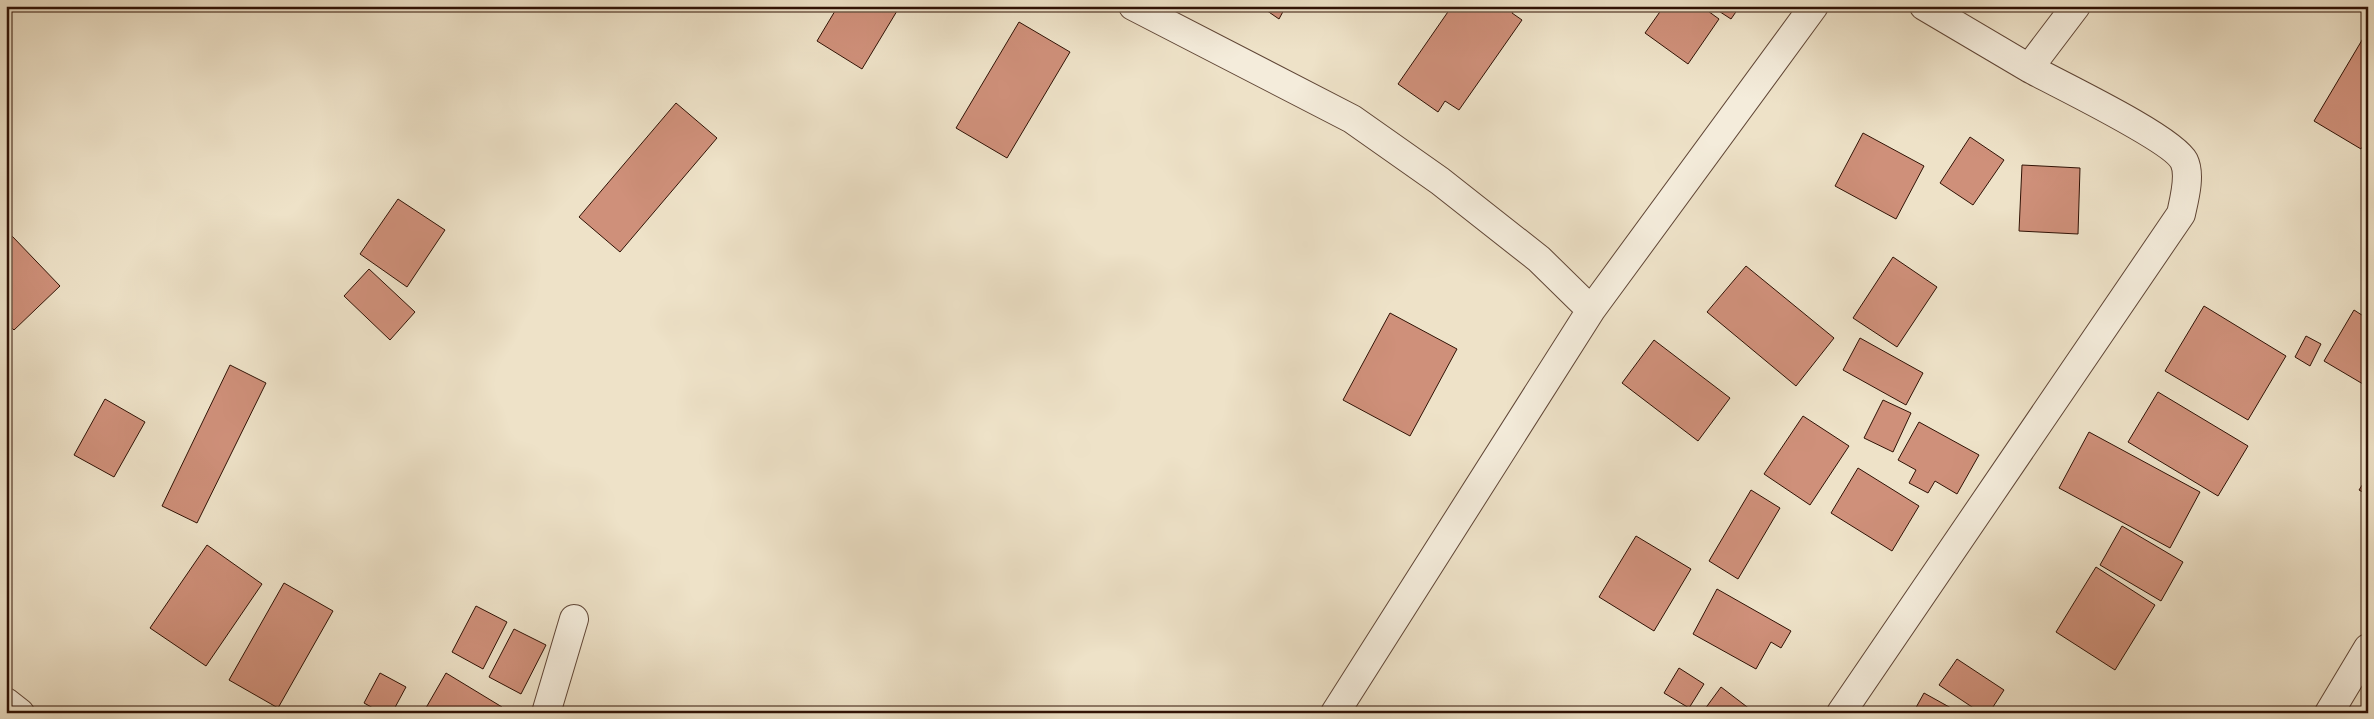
<svg xmlns="http://www.w3.org/2000/svg" width="2374" height="719" viewBox="0 0 2374 719" font-family="'IM FELL French Canon',serif">
  <style>
    .building { fill: #cf907a; stroke: #301205 }
    .lines { fill: none; stroke-linecap: round; stroke-linejoin: round }
    .minor-casing { stroke: #604636; stroke-width: 30 }
    .minor { stroke: #f4ecdb; stroke-width: 28 }
  </style>
  <rect width="100%" height="100%" fill="#eee2c8"/>
  <filter id="stains"><feTurbulence type="fractalNoise" baseFrequency=".004" numOctaves="4"/><feColorMatrix values="0 0 0 0 .2 0 0 0 0 .09 0 0 0 0 .02 0 0 0 .5 -.17"/></filter>
  <radialGradient id="worn" r=".72"><stop offset=".6" stop-color="#630" stop-opacity="0"/><stop offset="1" stop-color="#630" stop-opacity=".3"/></radialGradient>
  <path class="building" d="M838 6H900L862 69 817 41Z
    M1260 6H1286L1279 19Z
    M1452 6H1516L1512 13 1522 20 1459 110 1445 101 1438 112 1398 84Z
    M1664 6H1701L1719 19 1688 64 1645 33Z
    M1711 6H1740L1731 19Z
    M1019 22 1070 52 1007 158 956 128Z
    M2368 30V138L2361 149 2314 121Z
    M676 103 717 138 620 252 579 217Z
    M1863 133 1924 166 1896 219 1835 186Z
    M1970 137 2004 160 1973 205 1940 183Z
    M2022 165 2080 168 2078 234 2019 231Z
    M398 199 445 230 407 287 360 254Z
    M12 236 60 286 14 330 6 322V242Z
    M1893 257 1937 287 1897 347 1853 318Z
    M1746 266 1834 338 1796 386 1707 312Z
    M369 269 415 312 390 340 344 296Z
    M2204 306 2286 356 2248 420 2165 371Z
    M2354 310 2368 319V387L2324 361Z
    M1390 313 1457 349 1410 436 1343 400Z
    M2306 336 2321 344 2310 366 2295 357Z
    M1860 338 1923 373 1906 405 1843 370Z
    M1654 340 1730 398 1698 441 1622 383Z
    M230 365 266 383 197 523 162 506Z
    M2158 392 2248 446 2218 496 2128 442Z
    M105 399 145 422 114 477 74 455Z
    M1883 400 1911 413 1893 452 1864 438Z
    M1803 416 1849 446 1810 505 1764 474Z
    M1919 422 1979 455 1957 494 1935 481 1928 493 1909 483 1916 470 1898 460Z
    M2089 432 2200 492 2170 548 2059 488Z
    M1858 468 1919 506 1892 551 1831 513Z
    M2368 476V495L2359 490Z
    M1751 490 1780 508 1738 579 1709 561Z
    M2122 526 2183 562 2161 601 2100 565Z
    M1636 536 1691 569 1654 631 1599 597Z
    M207 545 262 584 206 666 150 628Z
    M2096 567 2155 605 2115 670 2056 632Z
    M284 583 333 611 278 708 229 680Z
    M1717 589 1791 631 1781 648 1771 642 1756 669 1693 634Z
    M476 606 507 622 483 669 452 652Z
    M514 629 546 645 521 694 489 677Z
    M1957 659 2004 690 1989 713H1981L1939 685Z
    M1679 668 1704 684 1689 708 1664 693Z
    M380 673 406 687 392 713H382L364 703Z
    M446 673 502 707 498 713H423Z
    M1721 687 1755 713H1702Z
    M1924 693 1960 713H1913Z"/>
  <g class="lines">
    <defs>
      <path id="minor" d="M1133 6 1352 119 1440 181 1539 259 1591 310
        M1924 6 2029 68 2076 6
        M6 702 20 713
        M546 713 574 619
        M1335 713 1591 310 1814 6
        M1841 713 2181 214C2184 200 2191 175 2184 161 2172 138 2058 84 2029 68
        M2329 713 2368 648"/>
    </defs>
    <use href="#minor" class="minor-casing"/>
    <use href="#minor" class="minor"/>
  </g>
  <rect width="2374" height="719" fill="none" stroke="#eee2c8" stroke-width="25"/>
  <rect x="8" y="8" width="2359" height="704" fill="none" stroke="#301205" stroke-width="2.5"/>
  <rect x="12" y="12" width="2349" height="694" fill="none" stroke="#301205"/>
  <rect width="100%" height="100%" filter="url(#stains)"/>
  <rect width="100%" height="100%" fill="url(#worn)"/>
</svg>
